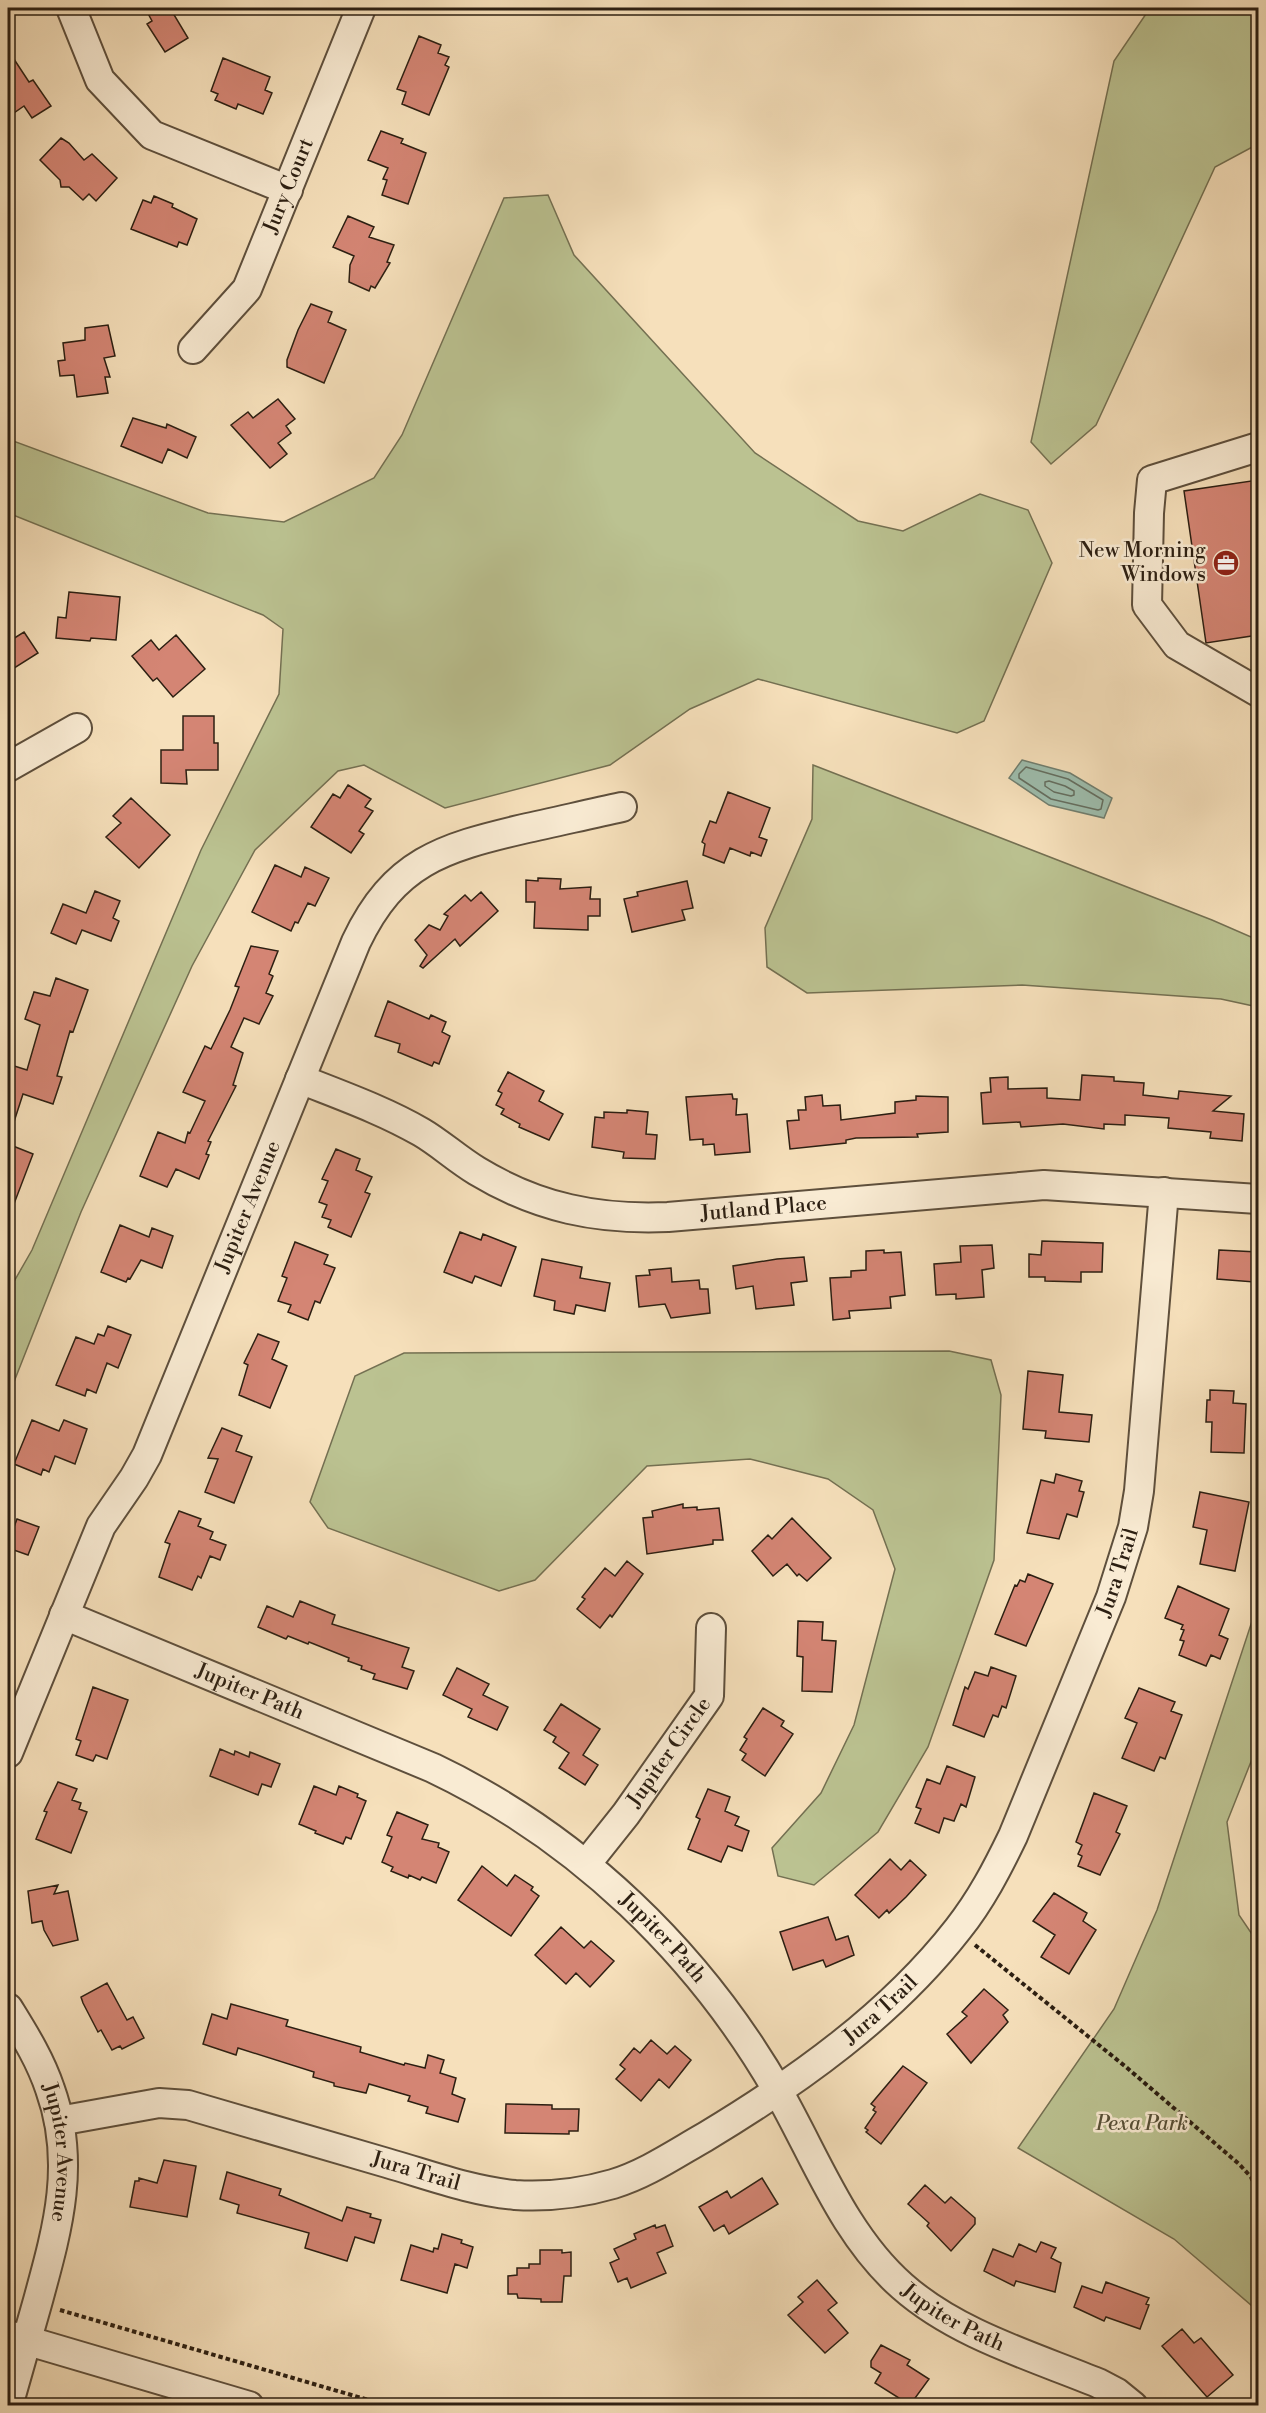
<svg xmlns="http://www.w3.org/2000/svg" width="1266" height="2413" viewBox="0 0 1266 2413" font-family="'Libre Bodoni',serif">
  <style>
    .green { fill: #bbc291; stroke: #747052; stroke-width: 1.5 }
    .water { fill: #9dbdad; stroke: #707e6f; stroke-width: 1.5 }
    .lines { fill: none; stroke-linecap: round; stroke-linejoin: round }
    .shore { stroke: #646e60; stroke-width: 1.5 }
    .building { fill: #d48574; stroke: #2c1f12; stroke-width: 1.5 }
    .minor-casing { stroke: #5e4f3c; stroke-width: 32 }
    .path { stroke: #2c1f12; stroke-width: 4; stroke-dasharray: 4.5 3; stroke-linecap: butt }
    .minor { stroke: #f9ebd3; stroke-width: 28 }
    .labels { text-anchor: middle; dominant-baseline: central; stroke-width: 5; stroke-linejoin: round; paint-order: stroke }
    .street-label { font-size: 21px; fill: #2c1f12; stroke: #f9ebd3 }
    .poi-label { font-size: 21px; fill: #2c1f12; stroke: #f9ebd3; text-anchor: end }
    .park-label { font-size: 21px; font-style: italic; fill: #575038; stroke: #f9ebd3 }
  </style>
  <rect width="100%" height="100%" fill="#f6e0bb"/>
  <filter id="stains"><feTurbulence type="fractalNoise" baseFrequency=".00333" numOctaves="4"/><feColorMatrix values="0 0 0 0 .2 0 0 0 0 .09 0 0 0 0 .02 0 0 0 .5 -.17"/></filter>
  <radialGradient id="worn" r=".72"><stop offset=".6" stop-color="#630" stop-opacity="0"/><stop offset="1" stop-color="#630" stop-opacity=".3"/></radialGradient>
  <path class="green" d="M1150 8H1258V144L1215 167 1096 425 1051 464 1031 442 1114 61Z
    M548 195 574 255 755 453 858 521 903 531 980 494 1028 510 1052 563 984 721 957 733 758 679 690 709 610 765 445 808 364 765 338 771 255 850 192 966 81 1212 8 1397V1292L32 1250 201 850 279 694 283 629 263 615 8 513V439L208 513 284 522 374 478 402 435 504 198Z
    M813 765 1212 920 1258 940V1007L1221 999 1022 985 807 993 767 967 765 928 812 819Z
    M949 1351 991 1360 1001 1395 994 1560 928 1747 878 1832 814 1885 778 1876 772 1848 821 1793 854 1725 895 1569 873 1510 828 1479 750 1459 647 1466 535 1580 499 1591 328 1528 310 1502 355 1376 404 1353Z
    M1258 1603V1744L1227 1822 1239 1915 1258 1943V2311L1174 2239 1018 2148 1114 2009 1157 1910Z"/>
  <path class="water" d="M1022 760 1070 773 1112 798 1104 818 1049 805 1009 778Z"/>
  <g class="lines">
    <path class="shore" d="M1026 767 1068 779 1103 800 1101 809 1098 810 1051 799 1019 778V774Z
      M1049 781 1065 786 1074 791V795L1071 796 1054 792 1045 786V782Z"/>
  </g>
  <path class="building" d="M145 8H170L188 38 165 52 147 24 152 21Z
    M419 36 441 45 438 53 449 57 445 65 449 67 429 115 402 104 406 92 397 89Z
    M8 50 29 82 33 80 51 106 32 118 24 106 8 117Z
    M223 58 270 77 265 90 272 93 263 114 238 104 236 109 215 100 218 94 211 91Z
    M381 131 403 139 401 143 426 153 408 204 382 195 387 180 383 179 388 168 368 160Z
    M61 138 69 143 84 160 92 154 117 178 96 201 89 194 83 200 69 187H61L60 180 40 160Z
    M154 196 173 204 172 207 197 219 187 245 179 242 177 247 131 229 143 200 151 203Z
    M348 216 374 227 369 237 394 245 387 262 390 263 375 288 371 286 369 291 349 282 350 265 354 256 333 247Z
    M311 304 332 312 328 322 346 330 324 383 287 367V360L298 330Z
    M108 325 115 356 104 358 110 377H105L108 393 77 397 74 375 60 376 58 361 65 360 63 343 85 340V328Z
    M278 399 295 419 286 426 291 433 278 443 287 454 270 468 231 425 248 412 253 418Z
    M133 418 166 428 167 424 196 437 187 458 168 449 162 463 121 446Z
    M1258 480V635L1206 643 1184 491Z
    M69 592 120 597 116 640 91 638 90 641 56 638 58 617 66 618Z
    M24 632 38 653 8 672V642Z
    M176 635 205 669 173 697 157 678 153 681 132 656 151 640 159 650Z
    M183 716H214V743H218V770H186L187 784 161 783V750H183Z
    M348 785 371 799 365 807 373 811 359 831 364 834 351 853 311 827 333 794 340 798Z
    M728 792 770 808 759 837 767 840 761 856 751 852 750 856 730 848 724 863 703 855 705 844 702 842 710 821 716 823Z
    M131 798 170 835 139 868 106 837 121 823 113 816Z
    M275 865 301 877 305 867 329 878 315 906 308 903 298 923 295 922 291 931 252 912Z
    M538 878 561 879 560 889 591 887 590 899H600V916H588V930L534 928 535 902H526V880L538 881Z
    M687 881 693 908 682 910 685 920 632 932 624 899 638 896 637 892Z
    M95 891 120 901 113 918 119 921 111 941 82 930 76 944 51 933 63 904 86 913Z
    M481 892 498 911 460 946 455 939 423 968 420 966 427 955 415 940 429 925 440 930 448 916 444 914 465 895 471 901Z
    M251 946 278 951 269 974 273 976 266 993 273 996 259 1024 244 1018 231 1047 243 1053 233 1085 236 1086 208 1141 211 1142 206 1154 209 1155 199 1179 176 1169 167 1187 140 1176 158 1132 185 1143 188 1132 190 1133 205 1101 183 1092 205 1046 211 1049 230 1010 239 987 235 986Z
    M56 978 88 990 73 1032 70 1031 57 1076 62 1077 53 1104 23 1094 11 1131H8V1064L27 1070 40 1025 25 1019 34 992 50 996Z
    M388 1001 429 1019 431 1015 446 1022 442 1032 450 1036 439 1064 434 1062 432 1066 398 1052 400 1044 375 1036Z
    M508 1072 544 1091 539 1101 563 1114 549 1140 519 1127 520 1124 501 1114 504 1109 496 1105 502 1093 498 1091Z
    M1082 1075 1114 1077V1081L1144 1083 1143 1095 1178 1099 1179 1091 1231 1096 1213 1111 1244 1114 1242 1141 1210 1138 1211 1132 1168 1128 1169 1118 1125 1115V1125L1104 1124V1129L1063 1124 1021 1127 1020 1122 983 1124 981 1093 991 1092 990 1078 1008 1077V1089L1047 1088V1098L1080 1100Z
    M732 1094 733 1099H737L736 1115 747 1114 750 1152 715 1155 714 1144 703 1145V1139L690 1140 686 1097Z
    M822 1095 823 1106 840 1105 841 1120 895 1113V1102L916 1100V1096L948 1097V1132L917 1134 918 1137 856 1138 846 1140V1143L790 1149 787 1121 799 1120 798 1110H806L805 1097Z
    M627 1110 648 1112 646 1134 657 1135 655 1159 623 1158 624 1152 592 1147 595 1117 604 1118V1112L627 1113Z
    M8 1144 33 1154 9 1217 8 1216Z
    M336 1149 360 1159 356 1170 372 1177 365 1192 370 1194 351 1237 328 1227 331 1220 322 1217 327 1205 319 1202 328 1181 322 1179Z
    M120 1225 149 1237 152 1228 173 1236 162 1268 141 1260 130 1279 128 1278 126 1282 101 1272Z
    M460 1232 481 1240 483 1234 516 1247 501 1286 475 1276 472 1283 444 1272Z
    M1042 1241 1103 1243 1102 1272H1081V1282L1045 1281V1277H1029V1254L1041 1255Z
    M295 1242 328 1255 324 1264 335 1268 320 1303 315 1301 308 1320 288 1312 291 1305 278 1301 287 1278 282 1276Z
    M992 1245 994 1268 982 1270 984 1297 956 1299V1294L936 1295 934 1264 961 1262 960 1246Z
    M884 1250V1253L901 1252 905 1295 890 1297 891 1308 849 1311 850 1318 833 1320 830 1278 851 1277V1271L866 1270V1251Z
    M1219 1250 1258 1252V1275L1254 1274V1282L1217 1279Z
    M804 1257 807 1281 791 1283 794 1305 756 1309 753 1286 736 1289 733 1266 777 1259Z
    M542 1259 582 1267 580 1278 610 1283 605 1311 576 1305 574 1314 554 1310 555 1301 534 1296Z
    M671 1268 672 1282 699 1280 700 1289H708L710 1313 671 1318 665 1304 639 1307 636 1276 650 1275 649 1270Z
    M108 1326 131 1335 118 1368 107 1363 96 1393 87 1389 85 1396 56 1385 76 1337 94 1344 98 1334 104 1336Z
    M258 1334 279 1342 272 1359 287 1366 270 1408 239 1395 248 1365 244 1363Z
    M1028 1371 1063 1375 1059 1412 1092 1415 1089 1442 1045 1438 1046 1431 1023 1429Z
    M1210 1390 1234 1391 1233 1403 1246 1404 1244 1453 1211 1452 1212 1422H1206L1207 1400H1210Z
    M32 1420 59 1431 64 1420 87 1429 75 1464 55 1456 49 1472 43 1469 41 1475 14 1464Z
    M222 1428 242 1436 236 1451 252 1457 234 1503 205 1492 218 1459 208 1458Z
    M1056 1474 1082 1481 1079 1491 1084 1492 1077 1517 1067 1514 1059 1539 1027 1533 1041 1480 1054 1483Z
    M1200 1492 1249 1502 1235 1571 1200 1564 1207 1530 1193 1527Z
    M683 1504V1508L697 1507V1510L719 1508 723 1540H713V1544L647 1554 643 1518 653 1517 652 1511Z
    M179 1511 201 1519 198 1526 213 1532 210 1539 226 1545 220 1560 210 1556 201 1578 198 1576 192 1590 159 1577 170 1544 165 1542Z
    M792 1518 831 1558 807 1581 799 1574 797 1576 787 1564 773 1576 752 1551 768 1535 772 1539Z
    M17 1519 39 1527 28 1555 8 1548V1524L14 1527Z
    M627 1561 643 1574 612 1617 610 1615 600 1628 577 1609 585 1599 582 1597 605 1568 615 1576Z
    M1028 1574 1053 1584 1026 1646 995 1634 1015 1585 1017 1586 1020 1580 1025 1582Z
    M1178 1586 1229 1609 1219 1635 1228 1639 1220 1659 1211 1655 1206 1666 1179 1655 1184 1641 1180 1640 1184 1630 1181 1629 1183 1625 1165 1618Z
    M300 1601 335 1615 332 1624 409 1648 402 1667 414 1671 407 1689 373 1679 375 1674 361 1669 362 1666 348 1661 349 1658 309 1642 308 1644 288 1636 286 1639 258 1627 267 1606 293 1617Z
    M798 1621 823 1622 822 1640 836 1641 832 1692 802 1691 803 1657 797 1656Z
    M991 1667 1016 1676 1006 1708 1002 1706 998 1717 993 1715 984 1737 953 1725 965 1687 968 1689 975 1672 988 1676Z
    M457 1668 489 1684 483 1695 508 1707 497 1730 468 1717 472 1709 443 1695Z
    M93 1687 128 1700 107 1759 96 1755 93 1761 76 1755 81 1741 76 1739Z
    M1139 1688 1175 1702 1171 1711 1182 1715 1165 1759 1160 1757 1154 1771 1122 1758 1137 1723 1125 1718Z
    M561 1704 600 1729 583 1755 598 1765 585 1785 559 1768 569 1753 553 1742 556 1737 544 1730Z
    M763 1708 784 1721 781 1726 793 1734 765 1776 742 1760 746 1754 740 1750 747 1739 744 1737Z
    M220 1749 234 1755 235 1751 249 1757 250 1752 280 1764 271 1787 262 1784 258 1795 210 1776Z
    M947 1766 975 1777 966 1807 961 1804 954 1821 944 1818 939 1833 915 1823 921 1809 916 1807 927 1779 940 1784Z
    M58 1782 77 1789 72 1800 81 1803 79 1809 87 1812 71 1853 36 1839 47 1812 44 1811Z
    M314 1786 336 1795 339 1786 358 1794 357 1797 366 1801 351 1839 346 1837 343 1844 315 1833 316 1831 299 1824Z
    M708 1789 730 1797 725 1811 739 1817 735 1825 749 1831 742 1851 728 1846 721 1862 688 1849 700 1819 696 1817Z
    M1094 1793 1127 1806 1116 1832 1120 1834 1100 1875 1078 1866 1082 1856 1078 1854 1082 1845 1076 1842Z
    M397 1812 428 1825 422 1839 439 1843 438 1847 449 1852 436 1883 422 1877 420 1880 409 1875 408 1878 391 1871 393 1867 382 1862 392 1837 387 1835Z
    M890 1859 901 1870 910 1860 926 1875 906 1897 889 1913 887 1910 879 1918 855 1895Z
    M482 1866 507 1886 515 1875 533 1887 531 1890 539 1896 511 1936 458 1900Z
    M58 1885 54 1894 68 1891 78 1940 53 1946 44 1930 42 1921 32 1923 28 1891Z
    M1054 1893 1087 1913 1083 1921 1096 1930 1069 1974 1041 1957 1055 1935 1033 1921Z
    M828 1917 836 1940 848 1936 854 1955 826 1967 823 1960 793 1970 780 1932Z
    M561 1927 584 1948 591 1941 614 1961 590 1987 576 1973 566 1984 535 1955Z
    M107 1983 127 2020 133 2017 144 2038 122 2049 120 2046 112 2050 101 2030 98 2032 83 2003 81 1997Z
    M984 1989 1008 2010 1003 2015 1008 2022 971 2063 947 2034 967 2016 962 2012Z
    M231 2004 288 2020 286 2026 361 2047 360 2052 404 2065 405 2063 425 2068 428 2055 444 2060 440 2073 456 2078 452 2094 465 2099 458 2122 426 2113 428 2107 408 2101 410 2096 369 2084 366 2093 334 2086V2083L313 2077 314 2072 238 2048 236 2055 203 2044 212 2014 227 2019Z
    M651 2040 667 2054 675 2046 691 2060 669 2088 659 2079 641 2101 616 2079 625 2069 620 2065 634 2048 640 2053Z
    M903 2066 927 2083 881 2144 866 2132 868 2130 865 2128 876 2112 873 2110 875 2107 871 2104Z
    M506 2104 552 2105V2109H579L578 2131H569V2134L505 2133Z
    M164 2160 196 2166 187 2217 130 2207 135 2181H139V2178L157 2183Z
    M227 2172 281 2189 279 2195 342 2221 347 2207 371 2214 370 2217 381 2220 374 2243 355 2237 347 2261 305 2248 309 2233 237 2213 239 2205 220 2199Z
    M762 2178 778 2204 729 2234 724 2225 714 2231 699 2207 727 2191 731 2198Z
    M925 2185 945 2203 951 2197 975 2218V2224L951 2251 927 2226 929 2223 908 2204Z
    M655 2225 656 2228 665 2225 673 2246 657 2253 666 2273 631 2288 627 2278 618 2282 610 2263 619 2259 614 2249 636 2239 634 2234Z
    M442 2234 462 2240 461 2243 473 2247 467 2268 455 2264 447 2293 401 2280 411 2245 433 2252 434 2248 438 2249Z
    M1041 2242 1056 2248 1051 2258 1061 2263 1055 2292 1016 2281 1014 2286 984 2271 993 2249 1013 2257 1019 2244 1036 2252Z
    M540 2250H562V2253L571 2252V2276H564L562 2302H541V2299L518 2298 517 2294H508V2276L517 2275V2268H529V2264H540Z
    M817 2280 837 2303 828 2310 848 2333 825 2353 788 2315 803 2302 798 2297Z
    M1106 2282 1149 2298 1146 2304 1149 2305 1140 2329 1106 2317 1104 2321 1074 2307 1082 2286 1102 2293Z
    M1182 2329 1194 2343 1201 2338 1233 2375 1207 2397 1162 2346Z
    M881 2345 910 2360 907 2365 929 2379 910 2405 875 2383 881 2373 871 2367V2361Z"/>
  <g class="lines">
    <defs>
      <g id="minor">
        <path d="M71 8 100 80 152 135 288 190"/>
        <path id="s1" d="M193 349 247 289 361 8"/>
        <path d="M1258 447 1152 480 1149 513 1147 605 1177 645 1258 692"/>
        <path d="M8 767 77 728"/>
        <path id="s2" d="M300 1079C340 1095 383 1110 421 1132 440 1143 457 1159 477 1171 538 1208 598 1220 668 1217L1044 1185 1258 1199"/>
        <path id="s3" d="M64 1615 433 1768C578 1837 699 1953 779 2093 816 2158 844 2235 902 2286 956 2334 1032 2356 1098 2383L1117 2393 1133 2406"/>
        <path id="s4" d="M8 1753 101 1526 134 1478 147 1455 356 942C394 862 442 848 523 829 556 822 589 814 622 807"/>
        <path id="s5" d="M587 1863 626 1814 709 1696 711 1628"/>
        <path id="s6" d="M8 2008C24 2034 40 2059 50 2089 77 2164 57 2231 37 2304 27 2338 18 2372 8 2406"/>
        <path id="s7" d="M59 2121 159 2103 188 2105C255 2124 321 2144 387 2163 429 2175 471 2191 515 2195 548 2197 582 2193 613 2184 646 2174 675 2154 705 2137 798 2081 891 2015 958 1929 981 1900 997 1869 1013 1836L1111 1597 1133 1527 1139 1491 1164 1192"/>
        <path d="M8 2335 249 2406"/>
      </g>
    </defs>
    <use href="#minor" class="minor-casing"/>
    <path class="path" d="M975 1945 1126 2067 1239 2164 1251 2177 1258 2195
      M60 2310 389 2406"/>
    <use href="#minor" class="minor"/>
  </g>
  <defs>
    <symbol id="office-disc" viewBox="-11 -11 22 22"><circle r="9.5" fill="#8f2418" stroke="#f9ebd3"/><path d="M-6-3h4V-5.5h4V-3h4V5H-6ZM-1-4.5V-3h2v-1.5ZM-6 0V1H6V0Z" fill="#fff"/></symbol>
  </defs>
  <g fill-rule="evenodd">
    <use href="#office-disc" x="1211" y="548" width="30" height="30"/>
  </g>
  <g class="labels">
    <g class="street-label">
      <text stroke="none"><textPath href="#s1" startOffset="192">Jury Court</textPath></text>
      <text stroke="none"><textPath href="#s4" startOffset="598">Jupiter Avenue</textPath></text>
      <text stroke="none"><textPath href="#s2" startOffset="496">Jutland Place</textPath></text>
      <text stroke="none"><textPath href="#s7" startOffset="1394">Jura Trail</textPath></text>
      <text stroke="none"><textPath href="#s3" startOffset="201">Jupiter Path</textPath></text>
      <text stroke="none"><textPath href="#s5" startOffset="138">Jupiter Circle</textPath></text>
      <text stroke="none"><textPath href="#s3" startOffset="687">Jupiter Path</textPath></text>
      <text stroke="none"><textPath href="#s7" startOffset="890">Jura Trail</textPath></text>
      <text stroke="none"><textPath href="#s6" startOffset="156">Jupiter Avenue</textPath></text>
      <text stroke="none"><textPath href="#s7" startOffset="368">Jura Trail</textPath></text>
      <text stroke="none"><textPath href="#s3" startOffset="1172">Jupiter Path</textPath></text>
    </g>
    <g class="poi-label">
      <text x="1206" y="551">New Morning<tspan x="1206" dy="24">Windows</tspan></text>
    </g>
    <g class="park-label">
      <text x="1142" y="2124">Pexa Park</text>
    </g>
  </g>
  <rect width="1266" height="2413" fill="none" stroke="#f6e0bb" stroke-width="30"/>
  <rect x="9" y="9" width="1248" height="2395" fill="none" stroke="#2c1f12" stroke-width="3"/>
  <rect x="15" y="15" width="1236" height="2383" fill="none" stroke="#2c1f12" stroke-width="1.5"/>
  <rect width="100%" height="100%" filter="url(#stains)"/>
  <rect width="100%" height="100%" fill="url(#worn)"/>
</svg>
